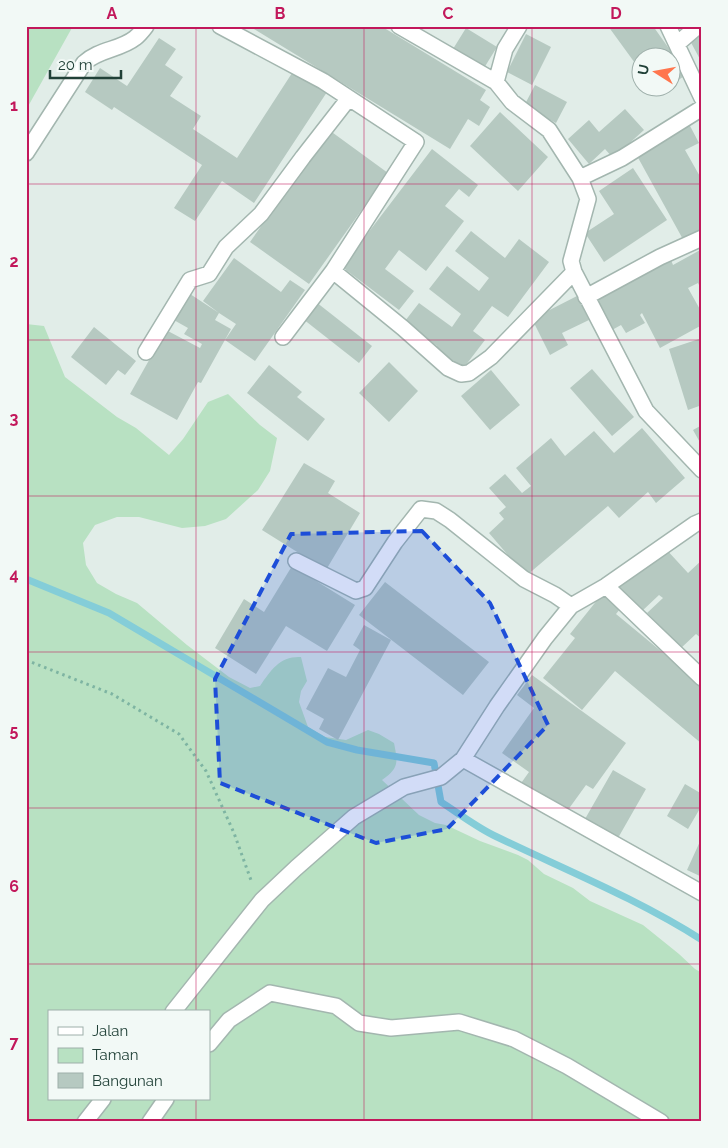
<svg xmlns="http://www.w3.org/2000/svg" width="728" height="1148" viewBox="0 0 728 1148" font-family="Raleway,sans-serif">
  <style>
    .green { fill: #b8e1c2; fill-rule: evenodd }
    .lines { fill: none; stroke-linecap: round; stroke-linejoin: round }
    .stream { stroke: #84cdd8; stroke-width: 7 }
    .building { fill: #b6c9c1 }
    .street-casing { stroke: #a3b6af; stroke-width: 18 }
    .path { stroke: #7eb4a2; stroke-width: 3; stroke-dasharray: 2.5 4; stroke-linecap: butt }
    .street { stroke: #fff; stroke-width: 15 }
    .marked { fill: #1d4ed8; fill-opacity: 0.2; stroke: #1d4ed8; stroke-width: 4; stroke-dasharray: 10 6; stroke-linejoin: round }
    .grid { fill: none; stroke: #c2185b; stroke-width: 1; stroke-opacity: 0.55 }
    .neatline { fill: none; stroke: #c2185b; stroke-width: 2 }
    .grid-label { font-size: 16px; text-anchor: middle; font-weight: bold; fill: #c2185b }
  </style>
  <rect width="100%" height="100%" fill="#e1ede8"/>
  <path class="green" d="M26 26H73L26 110Z
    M26 324 44 326 65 377 117 417 136 428 169 455 183 439 208 402 228 394 260 425 277 438 270 471 258 490 226 519 205 526 182 528 139 517H117L95 525 83 543 86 565 97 583 116 594 137 603 187 645 229 677 250 688 260 686C271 670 280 656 301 657L307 681 301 691 299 702 308 727 325 737 346 740 368 730 379 734 394 743C398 763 399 768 382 780L419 815 435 823 446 825 480 841 518 855 528 860 544 874 573 888 590 901 643 925 679 954 695 969 702 973V1122H26ZM49 1012H209V1099H49Z"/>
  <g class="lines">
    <path class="stream" d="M26 579 109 613 327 742 357 750 434 763 441 802C458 813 475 826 493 835 563 869 636 898 702 940"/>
  </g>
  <path class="building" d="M249 26H381L486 90 480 100 490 107 479 126 468 119 450 149Z
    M608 26H653L687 74 670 86V58H640V70Z
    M466 28 497 47 484 68 453 49Z
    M702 30V63L688 37Z
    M526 34 551 47 532 85 507 72Z
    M159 38 176 49 165 65 183 77 170 96 201 116 193 129 237 158 294 70 327 92 254 203 222 181 195 221 174 208 202 165 114 107 112 110 85 92 100 68 127 86Z
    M535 85 567 102 556 123 524 106Z
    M653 88H669L659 95Z
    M625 109 644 130 613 158 605 149 589 164 568 139 589 120 599 132Z
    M500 112 548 157 518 191 470 146Z
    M689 124 699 143 685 150 702 180V234L685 243 636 154Z
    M329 130 388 173 309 284 250 242Z
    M432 149 478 185 469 197 459 189 445 206 464 221 426 271 399 250 385 269 414 291 399 310 342 267Z
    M633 168 667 220 604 262 585 233 614 214 599 191Z
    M471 231 505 258 519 239 549 262 508 317 492 306 473 331 485 340 462 370 435 349 437 346 405 321 419 303 452 327 461 314 429 289 447 266 479 291 489 278 455 251Z
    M702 249V291L698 283 688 288 702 313V325L660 348 642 313 640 315 645 323 626 333 621 325 612 330 594 296 622 281 624 286 671 260 673 265Z
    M234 258 281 292 290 280 305 290 255 361 225 340 236 324 219 313 215 320 231 329 201 383 198 382 177 420 130 394 166 330 200 348 202 344 184 334 188 328 172 319 187 292 219 313 203 301Z
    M577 296 589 320 562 333 568 345 550 355 532 319Z
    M316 302 372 346 359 363 303 319Z
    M94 327 136 361 125 375 118 370 106 385 71 357Z
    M702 338V405L688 410 669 349Z
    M389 362 418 391 389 422 359 393Z
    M269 365 302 392 297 397 325 419 308 441 247 393Z
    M592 369 634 417 612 436 570 388Z
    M491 370 520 405 490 430 461 396Z
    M702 425V446L693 430Z
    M642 428 685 478 656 503 648 492 619 518 608 506 526 576 489 533 504 519 499 513 506 507 489 488 505 474 522 493 531 486 516 468 551 438 565 456 594 431 614 453Z
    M304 463 335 481 328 493 360 513 326 570 262 530Z
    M665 548 688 573 702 560V639L696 634 681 648 647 613 663 598 659 595 641 612 616 587 635 569 639 573Z
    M292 566 355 605 327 651 286 626 256 674 215 648 244 599 264 612Z
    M385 582 489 662 463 695 359 615Z
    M602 594 620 609 616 614 702 685V744L615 671 582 710 543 678 575 638 570 634Z
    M364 625 391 640 338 740 319 729 324 719 306 709 328 668 346 677 360 650 353 645Z
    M532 675 626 743 593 789 586 785 565 814 519 786 529 772 502 753 534 708 517 695Z
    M613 770 646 789 618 838 585 819Z
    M685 784 702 794V805L688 829 667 816Z
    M702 837V877L687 870Z"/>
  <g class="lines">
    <defs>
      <path id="street" d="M220 26 323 81 416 142 333 271 283 337
        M399 26 496 82 512 102 549 130 580 178 588 199 571 261 574 272 646 411 702 470
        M668 26 702 98
        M677 44 698 26
        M496 82 505 49 519 26
        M26 153 84 63C99 49 120 50 135 38 139 35 143 30 146 26
        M580 178 622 158 702 108
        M333 271 403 328 448 368 461 374 469 373 491 357 574 272
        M586 297 660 257 702 238
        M146 352 190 280 209 274 226 247 261 214 303 157 349 98
        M296 561 356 591 365 588 395 542 421 509 436 511 450 520 524 579 555 595 571 606
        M606 586 702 678
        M463 759 702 893
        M173 1012 262 900 296 868 354 817 404 787 441 777 463 759 497 706 545 638 571 606 606 586 695 524 702 521
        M209 1044 229 1020 270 993 336 1006 359 1023 391 1028 459 1022 514 1039 567 1066 661 1122
        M85 1122 103 1099
        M150 1122 166 1099"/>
    </defs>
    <use href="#street" class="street-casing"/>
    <path class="path" d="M26 660 112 694 179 734 206 771 234 833 252 883"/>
    <use href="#street" class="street"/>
  </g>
  <path class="marked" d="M422 531 490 603 548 725 447 829 376 843 220 783 215 679 291 534Z"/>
  <path class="grid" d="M196 26V1012M364 26V1122M532 26V1122M26 184H702M26 340H702M26 496H702M26 652H702M26 808H702M26 964H702M196 1099V1122"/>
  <rect width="728" height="1148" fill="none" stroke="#f2f9f6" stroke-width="55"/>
  <rect x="48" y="1010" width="162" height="90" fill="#f2f9f6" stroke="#9eafaa"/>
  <rect x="58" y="1027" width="25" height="8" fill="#ffffff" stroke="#9eafaa"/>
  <text x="92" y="1036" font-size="15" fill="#204037">Jalan</text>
  <rect x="58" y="1048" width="25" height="15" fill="#b8e1c2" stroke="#9eafaa"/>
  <text x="92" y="1060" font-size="15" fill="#204037">Taman</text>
  <rect x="58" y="1073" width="25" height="15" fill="#b6c9c1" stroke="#9eafaa"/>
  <text x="92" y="1086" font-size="15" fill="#204037">Bangunan</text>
  <g transform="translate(656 72) rotate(281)"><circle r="24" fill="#f2f9f6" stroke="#9eafaa"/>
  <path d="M0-4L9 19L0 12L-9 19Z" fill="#ff764e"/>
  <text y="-8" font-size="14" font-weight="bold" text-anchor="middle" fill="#204037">U</text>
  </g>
  <path d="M50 70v8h71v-8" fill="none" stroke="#204037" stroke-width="2.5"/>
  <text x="58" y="70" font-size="15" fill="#204037" stroke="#f2f9f6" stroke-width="4" paint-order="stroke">20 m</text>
  <rect x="28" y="28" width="672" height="1092" class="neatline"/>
  <g class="grid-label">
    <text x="112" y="19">A</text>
    <text x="280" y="19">B</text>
    <text x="448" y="19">C</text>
    <text x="616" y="19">D</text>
    <text x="14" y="111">1</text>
    <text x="14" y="267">2</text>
    <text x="14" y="424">3</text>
    <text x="14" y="580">4</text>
    <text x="14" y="736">5</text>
    <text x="14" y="892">6</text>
    <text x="14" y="1048">7</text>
  </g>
</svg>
